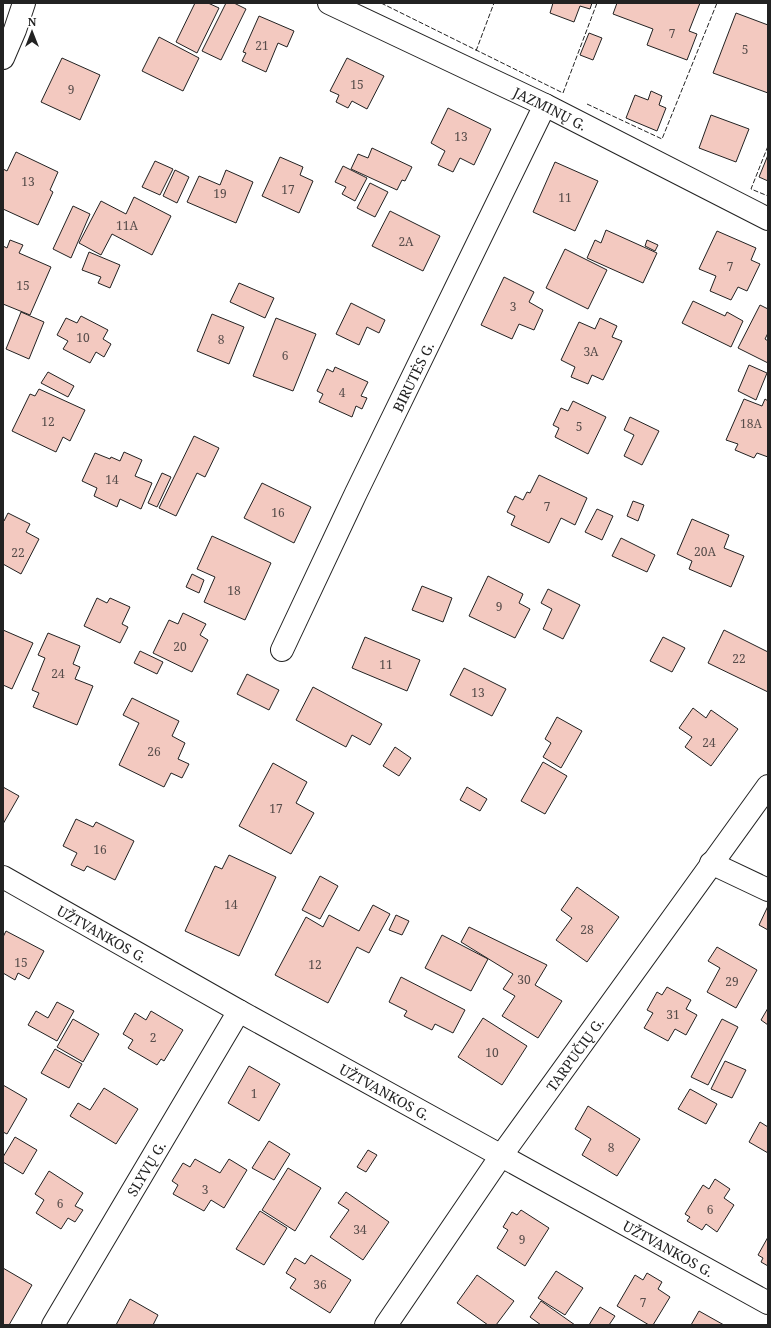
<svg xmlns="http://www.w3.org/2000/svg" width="771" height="1328" viewBox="0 0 771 1328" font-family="'Noto Serif',serif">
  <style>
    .building { fill: #f3c9c0; stroke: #222 }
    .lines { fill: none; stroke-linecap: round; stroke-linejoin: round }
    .street-casing { stroke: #222; stroke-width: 24 }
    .secondary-casing { stroke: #222; stroke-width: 24 }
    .street { stroke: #fff; stroke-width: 22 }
    .secondary { stroke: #fff; stroke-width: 22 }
    .fence { stroke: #222; stroke-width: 1; stroke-dasharray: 5 2; stroke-linecap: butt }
    .labels { text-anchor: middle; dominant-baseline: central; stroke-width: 3; stroke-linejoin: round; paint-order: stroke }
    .number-label { font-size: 12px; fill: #564c4a }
    .street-label { font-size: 14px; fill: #222; stroke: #fff }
  </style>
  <rect width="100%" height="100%" fill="#fff"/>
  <path class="building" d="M195 3H208L219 8 197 53 176 42Z
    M226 3H234L246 9 221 60 202 51Z
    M553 3H592L590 9 580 6 574 22 550 13Z
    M617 3H700L689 31 697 34 687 60 647 45 653 29 613 14Z
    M736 13 768 25V93L713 73Z
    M259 16 294 31 287 47 278 43 266 72 242 61 246 53 243 52Z
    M589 33 602 38 593 60 580 55Z
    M159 37 199 58 183 91 142 71Z
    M62 58 100 75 80 120 41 102Z
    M347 58 384 76 367 109 352 101 348 108 336 102 339 95 330 91Z
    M651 91 662 96 659 105 666 108 657 131 626 118 635 95 648 100Z
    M448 108 491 129 474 165 460 158 453 172 438 165 445 151 431 143Z
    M711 115 749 129 736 162 699 148Z
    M372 148 412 167 405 181 402 180 397 190 351 169 358 154 368 158Z
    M16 152 58 172 50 190 53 192 38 225 3 209V169L7 171Z
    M768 155V181L759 177Z
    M280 157 303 167 300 175 313 181 299 213 262 196Z
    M155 161 173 169 160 195 142 187Z
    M555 162 598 181 575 231 533 212Z
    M343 166 367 178 355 201 342 194 346 187 335 182Z
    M175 170 189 177 177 203 163 196Z
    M226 170 253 182 236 223 187 202 199 176 220 185Z
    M370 183 388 192 375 217 357 208Z
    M134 197 171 216 152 255 112 234 101 255 79 243 101 201 126 214Z
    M73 206 90 214 71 258 53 249Z
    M390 211 440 236 423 271 372 246Z
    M606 230 657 253 643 283 587 258 595 240 601 243Z
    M717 231 756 248 751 260 760 264 747 291 738 287 731 300 710 291 716 276 699 269Z
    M10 240 23 245 19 253 51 267 30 315 3 304V246L7 248Z
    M647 240 658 245 655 251 645 246Z
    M565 249 607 270 588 309 546 288Z
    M89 252 120 265 110 288 98 283 101 277 82 270Z
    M504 277 534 292 529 302 543 310 534 330 519 324 512 339 481 325Z
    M239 283 274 298 265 318 230 302Z
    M693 301 725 316 727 312 743 321 731 347 682 323Z
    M351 303 385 320 379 333 367 327 359 345 336 334Z
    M760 305 768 309V333L765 339 768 341V363L738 348Z
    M21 312 44 322 29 359 6 349Z
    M212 314 244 327 229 364 197 351Z
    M81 316 108 330 103 339 111 344 104 357 96 352 90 363 63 349 68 341 57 335 66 318 77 323Z
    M276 318 316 334 293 391 253 376Z
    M600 318 617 326 612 337 622 341 603 380 592 375 588 384 571 377 575 367 561 360 579 322 595 329Z
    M749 365 767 373 756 400 738 391Z
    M335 367 368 382 361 396 367 398 362 409 356 406 352 417 319 402 323 394 317 391 327 369 333 372Z
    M48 372 74 386 68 397 41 383Z
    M39 389 85 410 70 441 63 437 56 452 12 431 30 394 35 396Z
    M744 399 762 406 765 399 768 401V457L757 453 754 458 735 450 738 444 726 440Z
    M573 401 606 417 588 454 555 437 559 428 553 425 561 408 568 411Z
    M630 417 659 431 642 465 624 456 634 435 624 430Z
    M194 436 219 448 205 477 197 473 176 516 159 508Z
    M124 452 142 460 135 476 152 483 141 509 120 499 117 507 94 496 97 488 82 481 95 453 110 459 111 457 120 461Z
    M162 473 171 477 157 507 148 503Z
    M539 475 587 498 575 525 561 518 549 543 511 525 515 516 507 512 515 496 523 500 527 492 530 493Z
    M262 483 311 507 294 543 244 518Z
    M633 501 644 505 638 521 627 516Z
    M597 509 613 516 602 540 585 532Z
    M8 513 30 524 26 532 39 539 21 574 3 564V521H4Z
    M692 519 729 535 724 548 744 556 731 587 689 569 692 561 677 554Z
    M212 536 271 563 245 620 204 602 215 577 197 569Z
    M621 538 655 555 647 572 612 556Z
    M192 574 204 580 199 593 186 587Z
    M488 576 523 594 519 603 530 609 515 638 469 616Z
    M422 586 452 598 443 622 412 610Z
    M548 589 580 605 563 639 543 629 552 609 541 603Z
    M97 598 107 603 110 598 130 607 122 624 128 627 120 643 84 626Z
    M183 613 206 624 200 635 208 640 192 672 153 653 169 620 178 624Z
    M3 630 33 643 12 689 3 685Z
    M724 630 768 652V692L708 663Z
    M48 633 80 646 73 664 80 667 75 679 93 686 77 725 33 707 39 693 32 690 45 658 38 655Z
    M365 637 420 660 407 691 352 668Z
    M663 637 685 648 672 672 650 661Z
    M140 651 163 662 157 674 134 663Z
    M464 668 506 689 492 716 450 695Z
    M247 674 279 690 269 710 237 694Z
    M313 687 382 724 370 745 352 735 346 747 296 720Z
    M132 698 179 721 172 736 185 743 178 759 189 764 182 778 171 773 164 787 119 765 139 723 123 715Z
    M693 708 706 718 711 710 738 729 711 766 685 747 692 737 679 728Z
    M557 717 582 731 561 768 543 757 551 743 545 739Z
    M395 747 411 758 399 776 383 766Z
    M543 762 567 776 545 814 521 801Z
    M273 763 307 782 296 803 314 813 291 854 239 826Z
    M3 787 19 796 3 824Z
    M467 787 487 799 480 811 460 800Z
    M76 819 93 827 96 822 134 841 115 880 87 866 84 871 71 865 77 853 63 846Z
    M229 855 276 877 239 956 185 931 215 866 222 869Z
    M320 876 338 886 320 919 302 910Z
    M577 887 619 917 587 962 556 940 572 918 561 910Z
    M373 905 390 914 369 953 357 947 328 1003 275 975 306 917 323 927 329 915 359 931Z
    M768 906V930L759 925Z
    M396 915 409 921 402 935 389 930Z
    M469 927 547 965 535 985 562 1001 538 1038 502 1016 515 996 503 989 513 974 461 942Z
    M6 931 44 951 29 979 18 973 15 980 3 973V937Z
    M442 935 488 959 471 991 425 968Z
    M717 947 757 970 736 1008 707 992 720 968 708 961Z
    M401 977 465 1010 453 1033 435 1024 432 1030 404 1016 407 1011 389 1002Z
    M667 987 691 1000 686 1009 697 1015 686 1035 675 1029 668 1041 644 1028 653 1013 647 1010 657 992 662 995Z
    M57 1002 74 1011 57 1041 28 1025 36 1011 48 1018Z
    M768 1008V1025L761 1020Z
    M151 1011 183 1030 164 1061 161 1059 157 1065 128 1048 133 1040 123 1034 135 1013 146 1020Z
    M483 1018 527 1046 502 1085 458 1057Z
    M73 1019 99 1034 83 1062 57 1047Z
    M722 1019 738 1027 708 1085 691 1077Z
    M55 1049 82 1064 69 1088 41 1073Z
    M725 1061 746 1070 732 1098 711 1089Z
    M249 1066 280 1084 259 1121 228 1103Z
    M3 1085 27 1099 7 1134 3 1132Z
    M104 1088 138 1109 116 1144 70 1116 78 1103 90 1110Z
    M690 1089 717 1104 706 1124 678 1109Z
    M588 1106 640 1139 617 1176 582 1155 591 1139 575 1129Z
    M760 1122 768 1127V1153L749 1142Z
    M15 1137 37 1150 23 1174 3 1162V1157Z
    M269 1141 290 1154 274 1180 252 1168Z
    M368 1150 377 1155 366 1172 357 1167Z
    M195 1159 220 1173 229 1159 247 1170 224 1208 211 1200 204 1211 173 1194 178 1185 172 1181 183 1163 190 1167Z
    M288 1168 321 1188 295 1231 262 1210Z
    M49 1171 83 1193 75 1206 83 1210 75 1222 68 1218 61 1229 36 1213 44 1200 35 1194Z
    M715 1179 730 1189 724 1198 734 1205 717 1232 706 1224 702 1230 687 1221 690 1217 685 1214 703 1185 709 1189Z
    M346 1192 389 1222 363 1260 330 1237 349 1210 338 1203Z
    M521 1210 549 1228 525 1266 497 1248 508 1230 503 1227 512 1212 517 1215Z
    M260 1211 287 1228 264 1265 236 1249Z
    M768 1237V1266L761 1262 763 1258 758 1255Z
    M311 1255 351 1280 330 1313 290 1288 296 1279 286 1273 295 1258 305 1264Z
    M3 1268 32 1285 9 1325H3Z
    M556 1271 583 1288 565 1315 538 1298Z
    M647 1273 662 1282 658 1289 670 1297 653 1325H649L617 1306 635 1275 643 1280Z
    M477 1275 514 1301 496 1325H488L457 1303Z
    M130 1299 158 1315 153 1325H116Z
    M541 1301 575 1325H541L530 1317Z
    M600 1307 615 1316 609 1325H589Z
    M699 1311 724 1325H691Z"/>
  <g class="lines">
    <defs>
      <g id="street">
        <path id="s1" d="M329 3 545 105 768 219"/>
        <path d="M3 58 15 30 24 3"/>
        <path id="s2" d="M282 650 356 493 545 105"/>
        <path d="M711 863 768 890"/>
        <path id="s3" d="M3 877 239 1011 768 1303"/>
        <path id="s4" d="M53 1325 239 1011"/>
      </g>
      <g id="secondary">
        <path id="s5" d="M386 1325 501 1156 768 786"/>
      </g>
    </defs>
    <use href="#street" class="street-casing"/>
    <use href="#secondary" class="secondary-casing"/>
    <use href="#street" class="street"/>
    <use href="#secondary" class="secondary"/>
    <path class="fence" d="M381 3 563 93 597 3
      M476 51 494 3
      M587 104 662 139 717 3
      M768 146 751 189 768 196"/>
  </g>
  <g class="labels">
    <g class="number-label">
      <text x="672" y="33">7</text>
      <text x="262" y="45">21</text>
      <text x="745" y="49">5</text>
      <text x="357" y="84">15</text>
      <text x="71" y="89">9</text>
      <text x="461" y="136">13</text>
      <text x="28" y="181">13</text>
      <text x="288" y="189">17</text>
      <text x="220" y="193">19</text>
      <text x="565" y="197">11</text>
      <text x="127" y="225">11A</text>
      <text x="406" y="241">2A</text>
      <text x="730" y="266">7</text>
      <text x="23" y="285">15</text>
      <text x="513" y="306">3</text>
      <text x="83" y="337">10</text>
      <text x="221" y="339">8</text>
      <text x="591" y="351">3A</text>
      <text x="285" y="355">6</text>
      <text x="342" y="392">4</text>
      <text x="48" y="421">12</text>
      <text x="751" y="423">18A</text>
      <text x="579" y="426">5</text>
      <text x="112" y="479">14</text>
      <text x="547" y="506">7</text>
      <text x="278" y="512">16</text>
      <text x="705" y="551">20A</text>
      <text x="18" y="552">22</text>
      <text x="234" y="590">18</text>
      <text x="499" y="606">9</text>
      <text x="180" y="646">20</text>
      <text x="739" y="658">22</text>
      <text x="386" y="664">11</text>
      <text x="58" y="673">24</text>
      <text x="478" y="692">13</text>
      <text x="709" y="742">24</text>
      <text x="154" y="751">26</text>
      <text x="276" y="808">17</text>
      <text x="100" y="849">16</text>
      <text x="231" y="904">14</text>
      <text x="587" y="929">28</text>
      <text x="21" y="962">15</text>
      <text x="315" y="964">12</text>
      <text x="524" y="979">30</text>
      <text x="732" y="981">29</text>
      <text x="673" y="1014">31</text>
      <text x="153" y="1037">2</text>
      <text x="492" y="1052">10</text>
      <text x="254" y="1093">1</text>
      <text x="611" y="1147">8</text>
      <text x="205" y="1189">3</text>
      <text x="60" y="1203">6</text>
      <text x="710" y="1209">6</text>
      <text x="360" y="1229">34</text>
      <text x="522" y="1239">9</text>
      <text x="320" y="1284">36</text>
      <text x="643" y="1302">7</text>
    </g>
    <g class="street-label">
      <text stroke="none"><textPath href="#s1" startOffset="245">JAZMINŲ G.</textPath></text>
      <text stroke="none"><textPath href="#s2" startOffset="303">BIRUTĖS G.</textPath></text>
      <text stroke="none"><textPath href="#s3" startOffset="114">UŽTVANKOS G.</textPath></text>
      <text stroke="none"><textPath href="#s5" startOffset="330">TARPUČIŲ G.</textPath></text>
      <text stroke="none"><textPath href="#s3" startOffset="438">UŽTVANKOS G.</textPath></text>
      <text stroke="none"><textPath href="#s4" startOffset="182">SLYVŲ G.</textPath></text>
      <text stroke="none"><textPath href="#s3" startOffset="762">UŽTVANKOS G.</textPath></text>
    </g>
  </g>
  <rect width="771" height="1328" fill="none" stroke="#222222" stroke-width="8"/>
  <g transform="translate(32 32)" stroke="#ffffff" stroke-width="3" paint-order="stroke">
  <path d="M0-3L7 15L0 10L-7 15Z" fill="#222222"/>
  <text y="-6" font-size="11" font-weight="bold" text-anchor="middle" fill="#222222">N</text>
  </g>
</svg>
